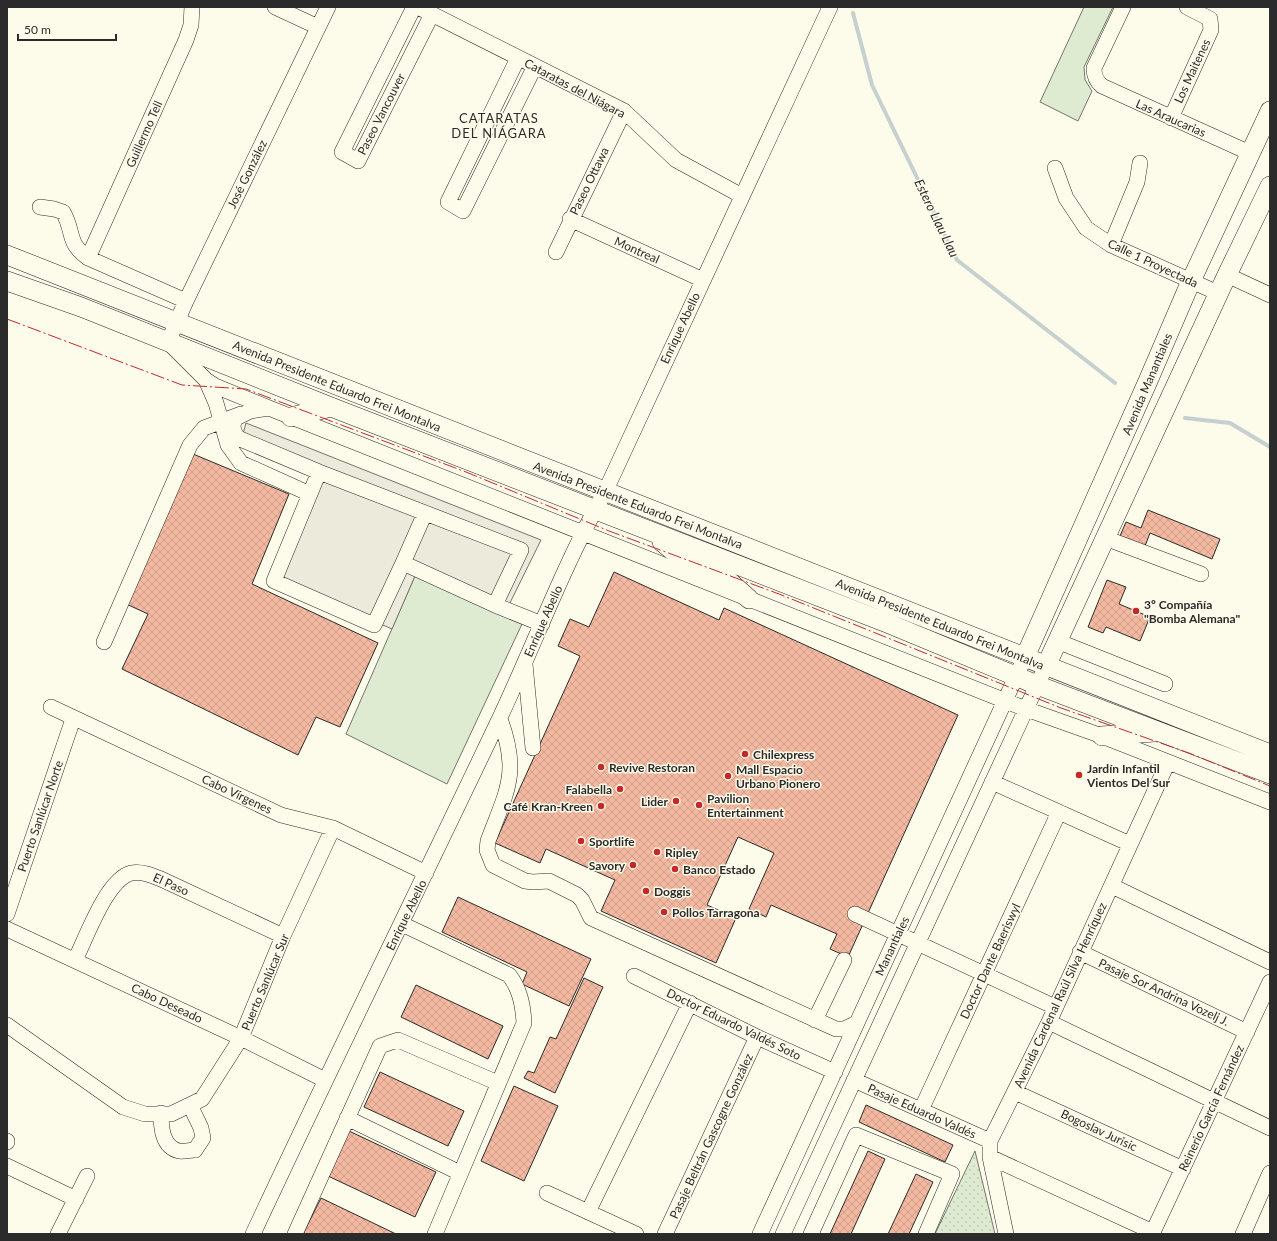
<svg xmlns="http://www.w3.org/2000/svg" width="1277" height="1241" viewBox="0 0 1277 1241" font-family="Lato,sans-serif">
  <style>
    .grass { fill: #deebd1; stroke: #74746e }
    .park { fill: url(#park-dots); stroke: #74746e }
    .parking { fill: #eceadb; stroke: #74746e }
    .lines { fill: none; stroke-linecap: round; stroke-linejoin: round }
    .stream { stroke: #c7d0d0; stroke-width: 4 }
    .building { fill: url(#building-cross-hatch); stroke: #2b2b2b }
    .minor-casing { stroke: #2b2b2b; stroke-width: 16 }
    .major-casing { stroke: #2b2b2b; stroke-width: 20 }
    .minor { stroke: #fdfbea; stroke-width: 15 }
    .major { stroke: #fdfbea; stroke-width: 19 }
    .power { stroke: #c62828; stroke-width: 1; stroke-dasharray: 14 3 2 3; stroke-linecap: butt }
    .poi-dot { fill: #c62828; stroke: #fdfbea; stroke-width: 1.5 }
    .labels { text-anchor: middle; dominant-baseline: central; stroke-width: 3; stroke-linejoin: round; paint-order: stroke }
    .street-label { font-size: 12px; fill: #2b2b2b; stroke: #fdfbea }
    .poi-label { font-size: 12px; font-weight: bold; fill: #2b2b2b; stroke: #fdfbea; text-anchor: start }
    .neighbourhood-label { font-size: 13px; letter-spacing: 1px; fill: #2b2b2b; stroke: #fdfbea }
    .water-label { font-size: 13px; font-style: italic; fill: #2b2b2b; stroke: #fdfbea }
  </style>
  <defs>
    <pattern id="park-dots" width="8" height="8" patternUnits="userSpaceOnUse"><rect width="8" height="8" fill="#deebd1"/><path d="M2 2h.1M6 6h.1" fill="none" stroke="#bfcab4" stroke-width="1.8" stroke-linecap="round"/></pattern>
    <pattern id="building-cross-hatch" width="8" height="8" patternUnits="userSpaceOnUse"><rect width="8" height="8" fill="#f2b8a0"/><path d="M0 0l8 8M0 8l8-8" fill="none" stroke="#d09e8a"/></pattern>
  </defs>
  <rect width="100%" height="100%" fill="#fdfbea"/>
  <path class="grass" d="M1084 7H1113L1084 67 1085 80 1092 91 1078 121 1040 102Z
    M415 576 522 624 447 784 346 734Z"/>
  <path class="park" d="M975 1151 995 1234H935Z"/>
  <path class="parking" d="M246 423 541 540 504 615 415 576 392 629 280 580 323 478 240 445Z"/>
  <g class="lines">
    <path class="stream" d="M853 13 872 85 957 260 1115 383
      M1185 418 1230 423 1270 447"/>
  </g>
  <path class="building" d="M193 454 289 494 252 584 378 643 340 727 316 717 298 755 122 669 148 614 122 602Z
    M1148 510 1220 539 1212 559 1150 533 1145 546 1120 536 1126 522 1141 528Z
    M614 572 719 620 724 608 958 715 848 957 830 949 837 934 771 905 766 917 749 909 774 853 738 837 707 905 736 918 716 963 601 911 615 880 546 849 540 863 495 843 580 656 558 646 570 619 589 627Z
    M1107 580 1126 587 1119 604 1150 617 1140 641 1106 627 1103 633 1088 627Z
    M458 897 591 959 569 1006 522 984 527 972 442 932Z
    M584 978 603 987 555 1093 524 1078 528 1071 534 1073 550 1037 556 1039Z
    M416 985 503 1026 488 1059 401 1017Z
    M380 1072 464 1111 448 1146 364 1107Z
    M514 1086 558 1106 524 1181 481 1161Z
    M866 1105 953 1145 945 1162 859 1122Z
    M349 1131 436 1172 415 1217 328 1176Z
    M868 1151 885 1159 851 1234H830Z
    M916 1174 933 1182 909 1234H888Z
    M321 1198 396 1234H303Z"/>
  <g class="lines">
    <defs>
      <path id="minor" d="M275 7 318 27
        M328 7 186 301 168 342 206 380 215 386 269 408 1026 709 1102 736 1270 802
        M414 7 342 152 358 161 432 14
        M418 7 624 111 676 160 742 196
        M1123 7 1094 68C1094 76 1096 81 1102 86L1250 153
        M518 58 448 202 463 211 535 66
        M1171 118 1211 30 1210 19 1187 7
        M1055 168 1066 198 1086 228 1111 245 1218 293
        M40 207 54 209 63 212C75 233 66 242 88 258L186 301
        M570 219 703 280
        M1111 245 1137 182 1140 163
        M556 252 624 111
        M88 258 186 40 191 25 192 7
        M1227 275 1270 295
        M206 380 216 403 228 445 241 463 310 494
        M269 408 250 411 236 418C231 425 233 431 238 438L319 472 521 550 495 605 403 563 374 625 274 581 319 472
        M1105 538 1201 574
        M403 563 425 513
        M495 605 542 624
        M1057 641 1165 684
        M104 642 190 445 204 428 241 414
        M525 664 533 748
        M51 707 281 815 333 828 426 873
        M500 719C520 773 507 790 488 841L487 850 493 865 525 881 533 882 549 881 577 895 582 900 591 918 836 1029H844L857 1023
        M992 782 1130 844
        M1112 886 1270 962
        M7 914 73 719
        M855 914 1055 1007
        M402 924 509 975C520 989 523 1005 524 1023L435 1234
        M7 929 241 1038 325 1080
        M1080 952 1247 1032
        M75 960C86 939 106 880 131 873 141 871 151 875 161 879L283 936
        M634 976 757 1037 835 1072
        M815 1020 844 960
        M1049 1022 1270 1128
        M7 1025 123 1107 145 1114H171L202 1099 241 1038 283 936 333 828
        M854 1080 990 1141
        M1015 1092 1183 1169
        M921 1110 1059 812
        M161 1113C161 1127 162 1147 179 1151 183 1152 190 1150 195 1150L203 1138 201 1128 190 1105
        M347 1118 460 1173
        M7 1142V1141
        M990 1157 1153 1232
        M7 1166 76 1199
        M547 1193 636 1234
        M588 1212 690 1003
        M58 1234 87 1176
        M253 1234C332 1064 415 896 495 728 533 649 562 567 605 492L830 7
        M295 1234 380 1046 398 1040 498 1083
        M665 1234 757 1037
        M760 1234 1025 657
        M783 1234 1046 666
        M811 1234 856 1135 952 1174 926 1234
        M1006 1234 990 1157V1141L1049 1022 1168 762
        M1152 1234 1270 982
        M1243 1234 1270 1173"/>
      <path id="major" d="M7 255 1270 754
        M7 281 81 307 331 407 887 623 1037 685 1270 774
        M291 417 331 407
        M662 542 678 555 731 583 749 599
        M1025 657 1148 381 1191 281 1270 111
        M1046 666 1227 275 1270 186
        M1102 736 1154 732"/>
    </defs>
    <use href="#minor" class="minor-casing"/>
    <use href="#major" class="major-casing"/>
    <use href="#minor" class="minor"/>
    <use href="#major" class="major"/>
    <path class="power" d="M7 319 182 385 246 389 466 472 609 531 779 594 1061 708 1189 753 1270 786"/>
  </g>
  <g class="poi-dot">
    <circle cx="1136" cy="611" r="4"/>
    <circle cx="745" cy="754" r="4"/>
    <circle cx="601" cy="767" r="4"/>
    <circle cx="1079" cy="775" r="4"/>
    <circle cx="728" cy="776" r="4"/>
    <circle cx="620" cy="789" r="4"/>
    <circle cx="676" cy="801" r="4"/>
    <circle cx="699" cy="805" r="4"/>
    <circle cx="601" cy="806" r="4"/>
    <circle cx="581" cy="841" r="4"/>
    <circle cx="657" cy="852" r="4"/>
    <circle cx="633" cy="865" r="4"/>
    <circle cx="675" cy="869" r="4"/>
    <circle cx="646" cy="891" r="4"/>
    <circle cx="664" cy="912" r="4"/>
  </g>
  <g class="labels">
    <g class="street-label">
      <text transform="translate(1192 71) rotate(-65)">Los Maitenes</text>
      <text transform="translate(575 88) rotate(28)">Cataratas del Niágara</text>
      <text transform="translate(381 114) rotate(-63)">Paseo Vancouver</text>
      <text transform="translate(1171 118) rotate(24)">Las Araucarias</text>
      <text transform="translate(144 134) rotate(-66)">Guillermo Tell</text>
      <text transform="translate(247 174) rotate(-64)">José González</text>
      <text transform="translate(589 181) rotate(-64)">Paseo Ottawa</text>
      <text transform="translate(637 250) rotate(24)">Montreal</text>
      <text transform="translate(1153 263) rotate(25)">Calle 1 Proyectada</text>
      <text transform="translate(680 328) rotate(-65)">Enrique Abello</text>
      <text transform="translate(1147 384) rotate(-67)">Avenida Manantiales</text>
      <text transform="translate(337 386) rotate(22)">Avenida Presidente Eduardo Frei Montalva</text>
      <text transform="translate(638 505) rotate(21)">Avenida Presidente Eduardo Frei Montalva</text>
      <text transform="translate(543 621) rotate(-66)">Enrique Abello</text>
      <text transform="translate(940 624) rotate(22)">Avenida Presidente Eduardo Frei Montalva</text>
      <text transform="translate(237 794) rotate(25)">Cabo Vírgenes</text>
      <text transform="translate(40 816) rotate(-71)">Puerto Sanlúcar Norte</text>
      <text transform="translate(171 884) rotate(24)">El Paso</text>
      <text transform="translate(406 915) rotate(-64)">Enrique Abello</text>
      <text transform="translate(892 946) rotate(-65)">Manantiales</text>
      <text transform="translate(990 961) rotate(-65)">Doctor Dante Baeriswyl</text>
      <text transform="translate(265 982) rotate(-67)">Puerto Sanlúcar Sur</text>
      <text transform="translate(1164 992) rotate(25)">Pasaje Sor Andrina Vozelj J.</text>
      <text transform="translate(1060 995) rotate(-65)">Avenida Cardenal Raúl Silva Henríquez</text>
      <text transform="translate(167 1003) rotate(25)">Cabo Deseado</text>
      <text transform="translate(734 1024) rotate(26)">Doctor Eduardo Valdés Soto</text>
      <text transform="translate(1211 1108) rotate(-65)">Reinerio García Fernández</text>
      <text transform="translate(922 1111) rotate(24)">Pasaje Eduardo Valdés</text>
      <text transform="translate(1099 1130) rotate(25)">Bogoslav Jurisic</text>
      <text transform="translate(711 1136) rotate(-65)">Pasaje Beltrán Gascogne González</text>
    </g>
    <g class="poi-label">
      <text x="1144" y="604">3º Compañía<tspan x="1144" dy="14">"Bomba Alemana"</tspan></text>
      <text x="753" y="754">Chilexpress</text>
      <text x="609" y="767">Revive Restoran</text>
      <text x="1087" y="768">Jardín Infantil<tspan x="1087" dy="14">Vientos Del Sur</tspan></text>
      <text x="736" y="769">Mall Espacio<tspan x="736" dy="14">Urbano Pionero</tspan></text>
      <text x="612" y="789" text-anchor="end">Falabella</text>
      <text x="707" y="798">Pavilion<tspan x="707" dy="14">Entertainment</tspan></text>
      <text x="668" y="801" text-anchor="end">Lider</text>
      <text x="593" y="806" text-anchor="end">Café Kran-Kreen</text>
      <text x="589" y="841">Sportlife</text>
      <text x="665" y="852">Ripley</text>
      <text x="625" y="865" text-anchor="end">Savory</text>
      <text x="683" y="869">Banco Estado</text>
      <text x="654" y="891">Doggis</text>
      <text x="672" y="912">Pollos Tarragona</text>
    </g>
    <g class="neighbourhood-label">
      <text x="499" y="118">CATARATAS<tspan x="499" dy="15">DEL NIÁGARA</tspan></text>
    </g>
    <g class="water-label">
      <text transform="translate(937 218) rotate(64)">Estero Llau Llau</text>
    </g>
  </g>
  <rect width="1277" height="1241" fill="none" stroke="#2b2b2b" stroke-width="16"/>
  <path d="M18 34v6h98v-6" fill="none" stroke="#2b2b2b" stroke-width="2"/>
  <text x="24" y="34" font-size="12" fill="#2b2b2b" stroke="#fdfbea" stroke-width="3" paint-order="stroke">50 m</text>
</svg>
